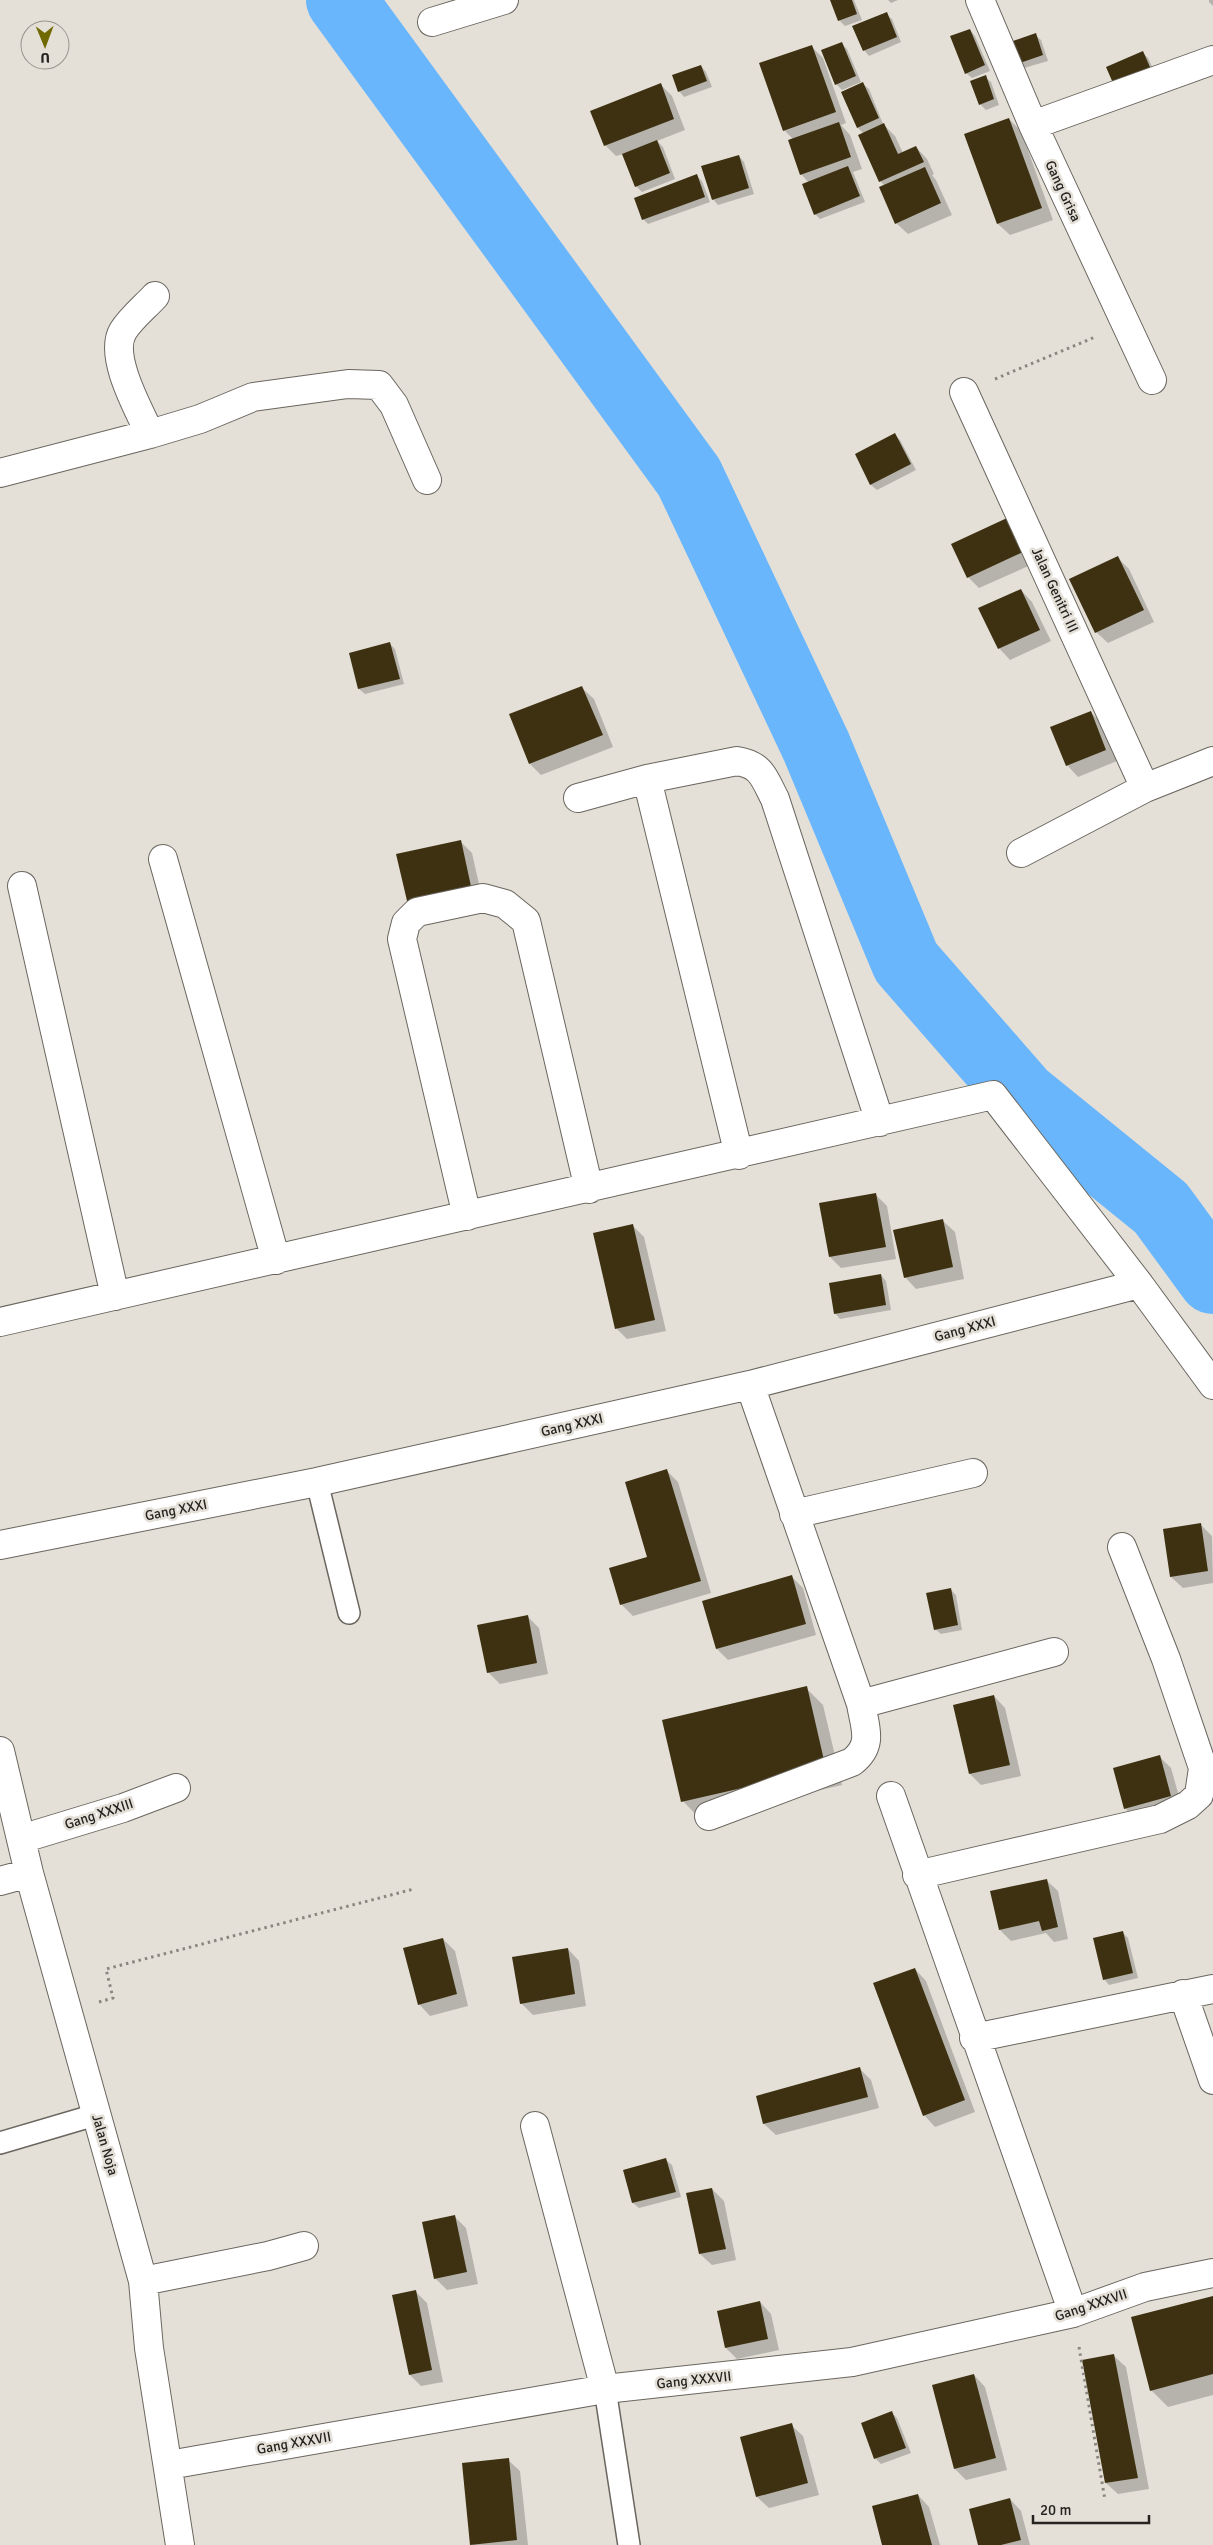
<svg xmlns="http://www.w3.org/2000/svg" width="1213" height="2545" viewBox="0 0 1213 2545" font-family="Signika,sans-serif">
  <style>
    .shadow { fill: #0003 }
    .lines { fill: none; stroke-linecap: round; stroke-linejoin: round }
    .river { stroke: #6ab6fc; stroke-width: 70 }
    .building { fill: #3e3111 }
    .lane-casing { stroke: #6a665f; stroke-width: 24 }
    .street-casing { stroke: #6a665f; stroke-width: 30 }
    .path { stroke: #898680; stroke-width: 3; stroke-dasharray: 2.5 4; stroke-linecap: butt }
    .lane { stroke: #fff; stroke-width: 21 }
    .street { stroke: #fff; stroke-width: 28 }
    .labels { text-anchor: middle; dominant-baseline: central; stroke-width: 5; stroke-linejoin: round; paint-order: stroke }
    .street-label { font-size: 14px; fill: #24231f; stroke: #e4e0d8 }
  </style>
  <rect width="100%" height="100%" fill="#e4e0d8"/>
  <path class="shadow" d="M831 0H854L862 20 845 26 839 20Z
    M888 0H898L891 3Z
    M1209 0H1213V6L1209 2Z
    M886 14 892 19 901 42 869 56 864 50Z
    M970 30 975 36 990 71 972 78 966 73Z
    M1035 35 1041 40 1048 61 1024 68 1019 63Z
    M841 43 847 49 861 82 842 90 836 84Z
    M811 46 823 58 846 123 841 125 850 135 862 169 853 172 865 202 820 219 815 214 809 183 801 174 793 139 784 130Z
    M1143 53 1148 58 1158 79 1122 94Z
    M701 66 706 72 712 87 684 97 679 91Z
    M985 77 991 82 999 105 986 110 980 104Z
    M863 84 869 89 883 124 895 136 903 153 916 147 927 159 934 174 932 175 936 180 952 215 908 234 896 223 885 186 880 181 864 134 858 128Z
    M661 85 672 96 685 130 657 141 663 147 675 179 642 192 636 186 623 154 616 156 605 145Z
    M1009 119 1021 131 1053 220 1010 235 998 224 965 135Z
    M739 156 744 162 754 194 718 205 713 199Z
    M697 176 702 181 710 202 648 224 643 219Z
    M895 435 900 440 916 470 877 490 871 485 856 455Z
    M1007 520 1033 564 979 588 968 577Z
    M1117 557 1129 569 1154 622 1108 643 1096 632Z
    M1021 590 1032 602 1051 641 1010 660 999 648Z
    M390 644 395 649 404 684 365 694 359 689 350 654Z
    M582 688 594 699 613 747 541 775 530 764Z
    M1091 712 1102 724 1117 761 1078 777 1067 765Z
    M460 841 472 853 483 902 398 855Z
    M876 1195 887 1206 896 1259 841 1268 830 1257Z
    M943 1221 955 1232 964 1279 916 1289 905 1277Z
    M632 1225 644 1237 666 1331 627 1339 616 1328Z
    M881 1275 886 1281 891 1310 840 1319 835 1313Z
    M667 1471 678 1482 711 1593 633 1616 621 1604 649 1558Z
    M1200 1524 1212 1536 1213 1583 1183 1588 1171 1577Z
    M792 1577 803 1588 816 1635 728 1660 717 1649 704 1602Z
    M950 1589 956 1595 962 1630 941 1634 935 1629Z
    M528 1617 539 1628 548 1674 500 1684 488 1672Z
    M806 1688 823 1705 842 1785 699 1818 683 1801Z
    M994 1696 1005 1708 1021 1776 981 1785 970 1774Z
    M1159 1756 1171 1768 1182 1807 1136 1820 1125 1808Z
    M1046 1880 1058 1891 1068 1939 1054 1942 1046 1933 1011 1941 1000 1930Z
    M1123 1933 1128 1938 1138 1978 1109 1985 1104 1979Z
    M443 1939 455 1951 468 2006 430 2016 419 2004Z
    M568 1949 579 1961 586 2006 533 2015 521 2003Z
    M915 1969 926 1981 975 2112 935 2127 924 2115Z
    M860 2069 871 2080 879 2108 776 2135 764 2124 757 2096Z
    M666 2160 672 2165 681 2197 639 2208 633 2203Z
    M712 2189 724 2201 736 2260 712 2265 700 2254Z
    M455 2217 466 2228 478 2284 447 2290 435 2278Z
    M415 2291 427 2303 443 2382 421 2386 410 2375Z
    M1213 2298V2395L1168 2407 1151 2390Z
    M760 2302 771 2314 779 2350 737 2359 726 2348Z
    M1114 2356 1126 2367 1149 2489 1118 2494 1106 2483Z
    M974 2375 985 2387 1007 2470 966 2480 955 2469Z
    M892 2413 897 2418 911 2453 881 2464 875 2458Z
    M791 2425 803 2436 819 2495 769 2508 757 2497Z
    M508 2460 520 2471 528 2545H472Z
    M918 2495 929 2507 940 2545H884Z
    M1010 2499 1021 2511 1030 2545H979Z"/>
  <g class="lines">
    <path class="river" d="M341 0 689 477 816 746 906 962 1023 1096 1161 1208 1213 1279"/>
  </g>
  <path class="building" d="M830 0H852L857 14 838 21Z
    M887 12 897 37 863 51 852 26Z
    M970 29 985 65 965 74 950 36Z
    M1036 33 1043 55 1017 64 1010 42Z
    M842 42 856 76 835 85 821 50Z
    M812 45 836 112 783 131 759 63Z
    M1143 51 1153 74 1116 90 1106 67Z
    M701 65 707 81 678 92 672 75Z
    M986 75 994 99 979 105 970 81Z
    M863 82 879 118 857 128 841 92Z
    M661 83 674 119 604 146 590 111Z
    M1009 118 1042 208 997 224 964 134Z
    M839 122 851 157 800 175 788 140Z
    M884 123 898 154 916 146 924 162 879 182 858 135Z
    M657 140 670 173 635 187 622 154Z
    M739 155 749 188 712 200 701 166Z
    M848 166 860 196 814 215 802 184Z
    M925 167 941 203 895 224 879 187Z
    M697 174 705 197 642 220 634 198Z
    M895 433 911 464 870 485 855 454Z
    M1007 518 1023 552 967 578 951 544Z
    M1118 556 1144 610 1095 633 1069 579Z
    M1021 589 1040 630 998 649 978 608Z
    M390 642 400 679 358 689 349 653Z
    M582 686 603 735 529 764 509 714Z
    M1091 711 1106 750 1066 766 1050 727Z
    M461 840 472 891 408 905 396 854Z
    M876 1193 886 1247 829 1257 819 1203Z
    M943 1219 953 1267 904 1278 893 1230Z
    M633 1224 655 1320 615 1329 593 1233Z
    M881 1274 886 1305 834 1314 829 1283Z
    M667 1469 701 1581 620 1605 609 1568 647 1557 625 1482Z
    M1201 1523 1208 1571 1170 1577 1163 1529Z
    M792 1575 806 1624 716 1649 702 1601Z
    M951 1588 958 1625 934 1630 926 1593Z
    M528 1615 537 1663 487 1673 477 1625Z
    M807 1686 826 1769 681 1802 662 1720Z
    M994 1695 1010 1765 969 1774 953 1705Z
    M1160 1755 1171 1796 1124 1809 1113 1768Z
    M1047 1879 1058 1927 1042 1931 1039 1921 999 1930 990 1891Z
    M1123 1931 1133 1973 1103 1980 1093 1938Z
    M443 1938 457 1994 418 2005 403 1948Z
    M568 1948 575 1994 520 2004 512 1957Z
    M915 1968 965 2100 923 2116 873 1983Z
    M860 2067 868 2097 763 2124 756 2096Z
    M666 2158 676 2192 632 2203 623 2170Z
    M712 2188 726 2249 699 2254 686 2193Z
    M455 2215 467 2272 434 2279 422 2222Z
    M416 2290 432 2370 409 2375 392 2295Z
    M1213 2296V2374L1150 2391 1131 2317Z
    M760 2301 768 2339 725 2348 717 2311Z
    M1114 2354 1138 2478 1105 2483 1082 2360Z
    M974 2374 996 2458 954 2469 932 2385Z
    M892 2411 906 2448 874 2459 861 2423Z
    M792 2423 808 2483 756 2497 740 2437Z
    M509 2458 517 2540 470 2545 462 2463Z
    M918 2494 932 2545H882L872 2506Z
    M1010 2498 1021 2540 1001 2545H978L969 2509Z"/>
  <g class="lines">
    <defs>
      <path id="lane" d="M317 1482 349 1613
        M0 2143 95 2115
        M605 2389 629 2545"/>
      <path id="street" d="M980 0 1033 125 1152 380
        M432 22 504 0
        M1033 125 1213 60
        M964 392 1145 788
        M150 434C139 410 108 356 123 331 131 318 145 307 155 296
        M0 473 150 434 200 419 253 397 348 384 379 385 394 405 427 480
        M647 779 739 1155
        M578 798 647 779 737 761C762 765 764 778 775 799L880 1122
        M1021 853 1145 788 1213 761
        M163 859 276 1260
        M22 886 115 1296
        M467 1216 402 939 406 923 417 912 483 898 505 904 526 921 589 1189
        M0 1322 993 1095 1139 1284 1213 1385
        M794 1514 973 1473
        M0 1545 317 1482 750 1385 1139 1284
        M861 1704 1054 1652
        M0 1751 29 1873 143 2281 149 2348 180 2545
        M891 1796 1073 2313
        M709 1816 852 1762C874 1745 865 1728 861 1704L750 1385
        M21 1839 123 1808 176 1788
        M917 1875 1160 1819 1188 1805 1199 1795 1203 1768 1166 1659 1122 1547
        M0 1881 29 1873
        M1183 1994 1213 2080
        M974 2038 1213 1989
        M535 2126 605 2389
        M143 2281 268 2256 304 2246
        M169 2465 605 2389 852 2362 1073 2313 1145 2287 1213 2273"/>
    </defs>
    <use href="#lane" class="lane-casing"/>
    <use href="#street" class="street-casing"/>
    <path class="path" d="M995 379 1095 337
      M99 2002 113 1998 106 1969 414 1889
      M1079 2347 1105 2500"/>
    <use href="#lane" class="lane"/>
    <use href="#street" class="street"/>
  </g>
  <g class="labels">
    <g class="street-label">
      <text transform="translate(1063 191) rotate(65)">Gang Grisa</text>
      <text transform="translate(1055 590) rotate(65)">Jalan Genitri III</text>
      <text transform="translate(965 1329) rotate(-15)">Gang XXXI</text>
      <text transform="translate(572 1425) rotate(-13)">Gang XXXI</text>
      <text transform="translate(176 1510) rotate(-11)">Gang XXXI</text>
      <text transform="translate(99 1814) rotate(-18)">Gang XXXIII</text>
      <text transform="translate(105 2145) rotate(74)">Jalan Noja</text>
      <text transform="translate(1091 2305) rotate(-18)">Gang XXXVII</text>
      <text transform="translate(694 2380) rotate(-6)">Gang XXXVII</text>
      <text transform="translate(294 2443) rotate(-10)">Gang XXXVII</text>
    </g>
  </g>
  <g transform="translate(45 45) rotate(179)"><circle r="24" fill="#e4e0d8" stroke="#97948e"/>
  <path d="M0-4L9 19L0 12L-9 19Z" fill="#706901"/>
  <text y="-8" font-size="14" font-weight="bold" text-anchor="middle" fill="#24231f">U</text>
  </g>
  <path d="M1033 2515v8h116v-8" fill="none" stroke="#24231f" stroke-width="2.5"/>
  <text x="1040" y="2515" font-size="15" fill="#24231f" stroke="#e4e0d8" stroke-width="4" paint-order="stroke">20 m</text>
</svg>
